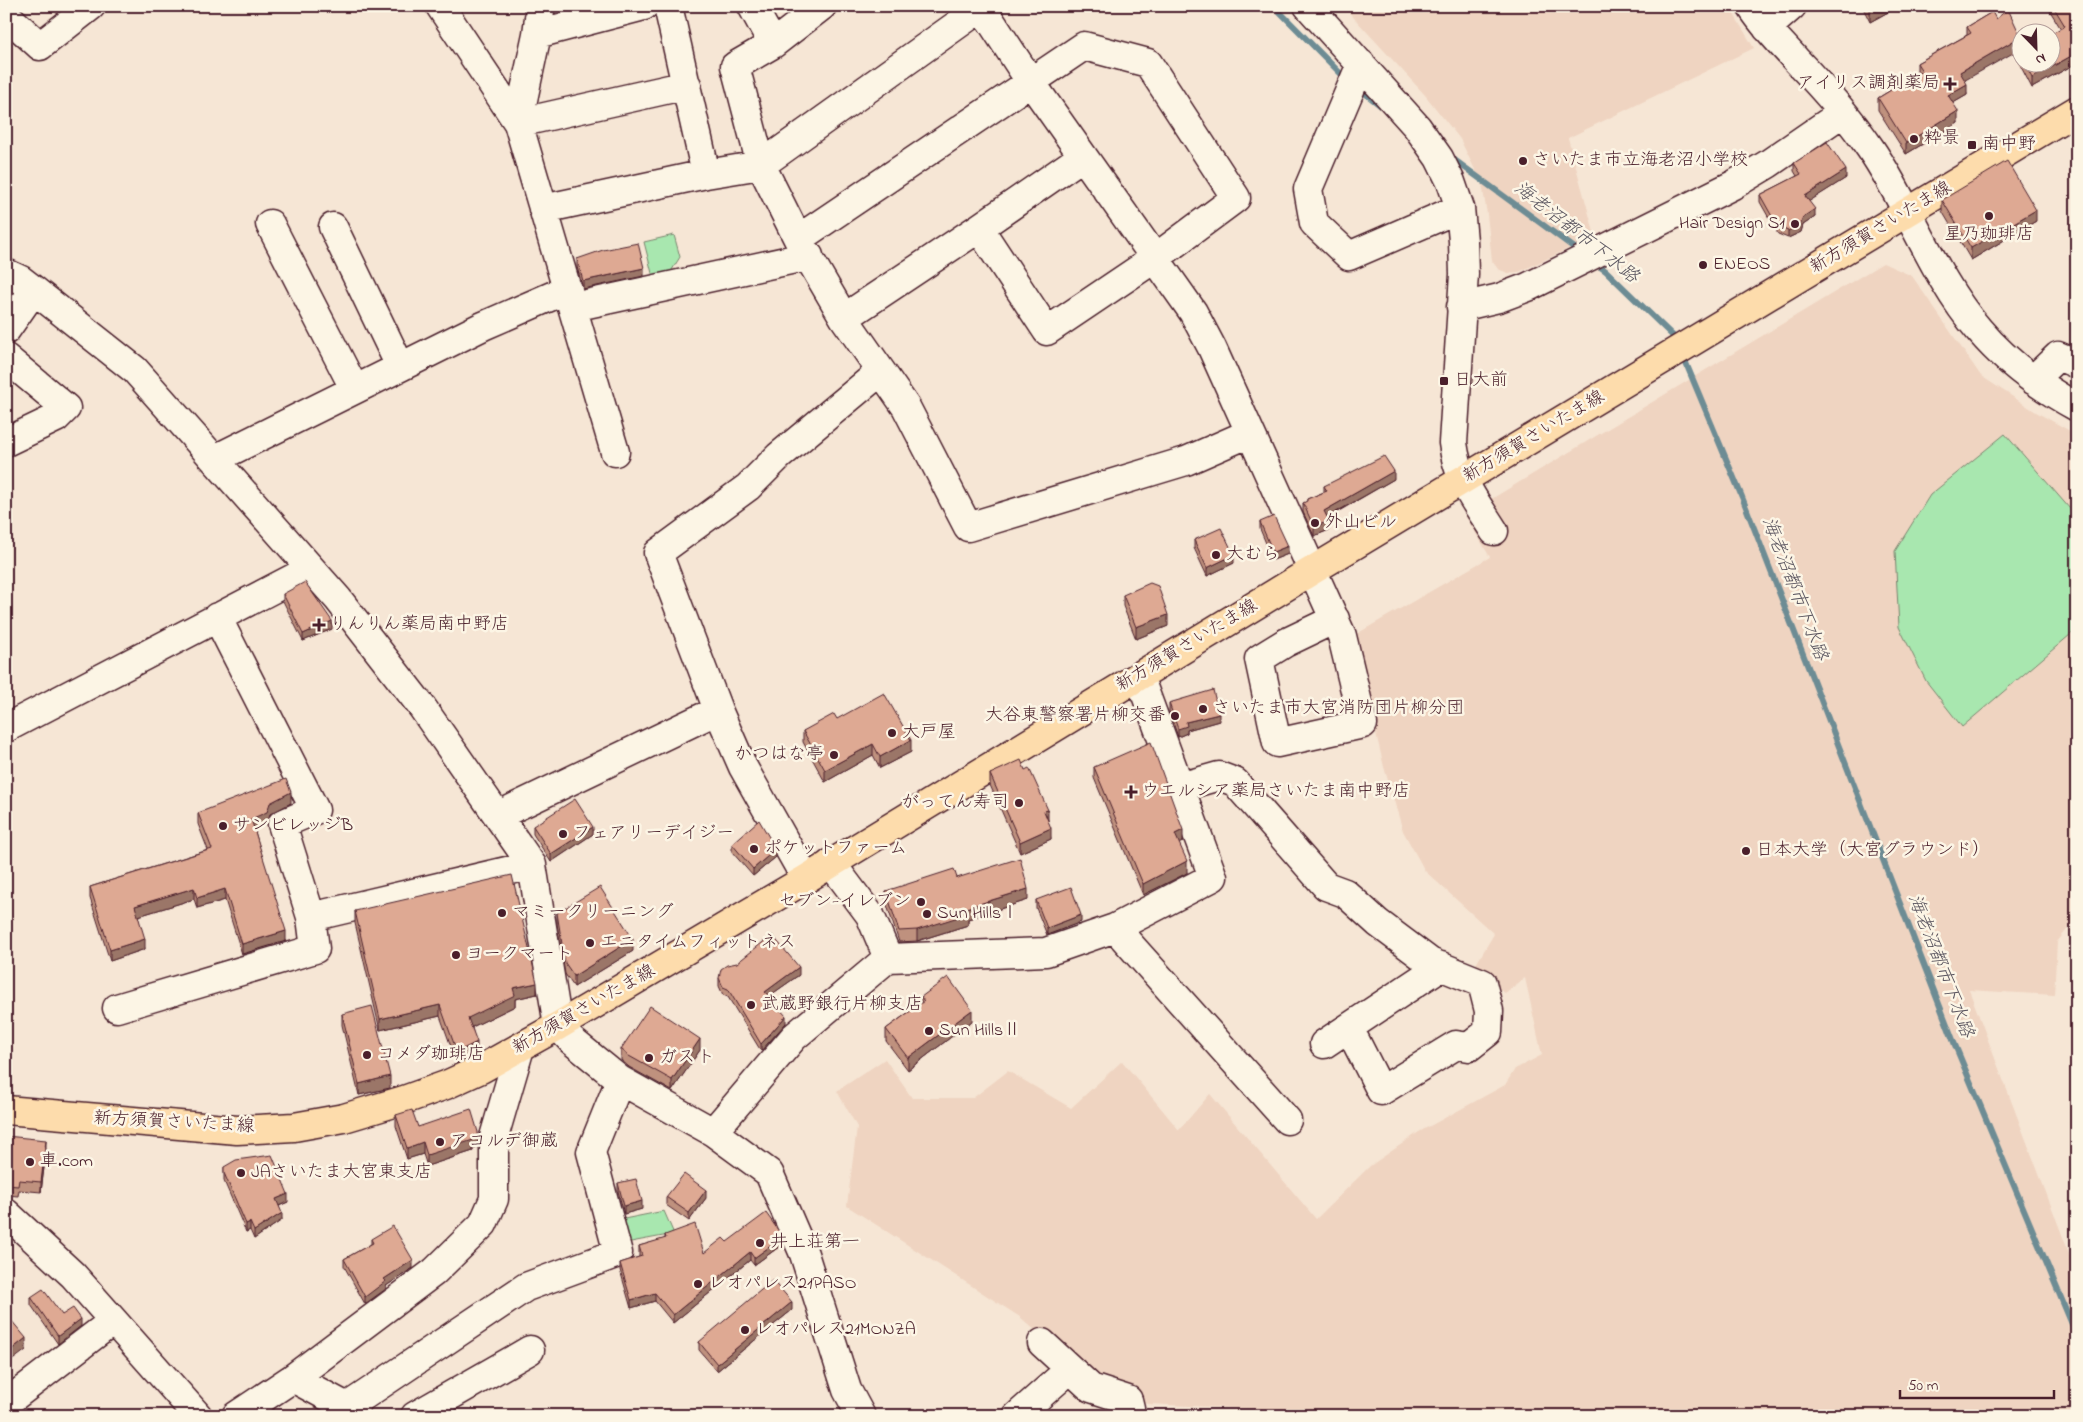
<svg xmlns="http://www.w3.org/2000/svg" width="2083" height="1422" viewBox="0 0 2083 1422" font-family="'Indie Flower','Klee One',sans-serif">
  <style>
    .built { fill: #efd4c1 }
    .green { fill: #a8e7af; stroke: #79836d }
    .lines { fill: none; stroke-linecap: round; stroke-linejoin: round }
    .stream { stroke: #6d8c94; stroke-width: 6 }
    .minor-casing { stroke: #4a1f2b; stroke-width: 31 }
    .major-casing { stroke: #4a1f2b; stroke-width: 31 }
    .minor { stroke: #fcf5e5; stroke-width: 28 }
    .major { stroke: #fddcac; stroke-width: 28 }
    .wall { fill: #bf917e; stroke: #4a1f2b }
    .shaded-wall { fill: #9b7667; stroke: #4a1f2b }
    .building { fill: #dea993; stroke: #4a1f2b }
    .poi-dot { fill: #4a1f2b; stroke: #fcf5e5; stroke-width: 2 }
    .labels { text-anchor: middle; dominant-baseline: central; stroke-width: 5; stroke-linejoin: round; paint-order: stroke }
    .poi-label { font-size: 18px; fill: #4a1f2b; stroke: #fcf5e5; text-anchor: start }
    .street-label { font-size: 18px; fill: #4a1f2b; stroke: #fcf5e5 }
    .water-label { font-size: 19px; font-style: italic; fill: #5b5660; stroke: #fcf5e5 }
  </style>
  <rect width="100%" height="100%" fill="#f6e6d5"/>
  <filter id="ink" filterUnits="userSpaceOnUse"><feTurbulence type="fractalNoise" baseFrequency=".02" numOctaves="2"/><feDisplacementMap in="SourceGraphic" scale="10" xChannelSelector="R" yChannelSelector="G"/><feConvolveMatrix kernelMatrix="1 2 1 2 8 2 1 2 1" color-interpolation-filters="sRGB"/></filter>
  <g filter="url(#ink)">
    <path class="built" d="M1343 6H1729L1754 48 1568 138 1595 236 1519 272 1508 273 1498 269 1492 261 1487 214 1482 184 1460 139 1425 95Z
      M1883 263 1912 276 1981 376 2036 412 2077 435V917L2057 942 2054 995 1969 990 2077 1274V1416H1296L1295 1411 1148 1404 1095 1383 1020 1317 847 1206 857 1127 837 1091 885 1059 912 1098H973L1008 1071 1071 1108 1122 1061 1179 1130 1210 1094 1316 1219 1370 1166 1419 1132 1505 1085 1515 1069 1542 1055 1525 978 1505 993 1472 971 1494 934 1425 871 1403 831 1384 767 1353 636 1490 557 1465 515Z"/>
    <path class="green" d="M674 235 680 257 667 278 654 281 644 242Z
      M2005 434 2077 517V629L1962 727 1926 681 1899 627 1895 551 1930 495Z
      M664 1211 674 1234 620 1244 614 1221Z"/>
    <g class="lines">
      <path class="stream" d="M1274 6 1347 80
        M1357 87 1381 106
        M1449 156 1580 252
        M1595 263 1606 271 1675 338 1677 342
        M1683 356 1742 497 1955 1045 2077 1336"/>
      <defs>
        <path id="minor" d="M440 6 518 123 687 85
          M538 6 540 10 537 34 518 123 615 452
          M668 6 706 174
          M752 6 773 44
          M981 6 1030 81 1193 312 1212 348 1342 636 1363 724 1277 743 1259 659 1285 643 1335 619
          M1308 6 1417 127 1439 158 1451 182 1460 208 1463 241 1464 274 1453 443C1458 481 1474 499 1494 531
          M1751 6C1764 27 1781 43 1797 61 1823 88 1849 117 1870 148 1910 206 1933 277 1979 330 2006 362 2040 387 2077 407
          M6 15 40 46 91 6
          M1767 28 1792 6
          M537 34 644 6
          M1361 64 1308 189 1314 223 1349 256 1460 208
          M543 209 706 174 761 165 982 7
          M270 224 354 388
          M333 227 400 366
          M979 228 1083 156
          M798 239 1084 46 1148 63 1236 198 1154 259 1047 331 979 228 844 318
          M6 273 21 280 34 290 135 370 338 599 422 707 532 865 558 1026 571 1040 620 1080 713 1132 769 1173 804 1254 847 1390 861 1416
          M573 307 809 256
          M1461 307 1499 298 1528 287 1733 185 1768 164 1842 113
          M6 330 34 290
          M6 358 66 408 56 418 6 442
          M881 371 906 407 968 527 1186 461 1250 433
          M2033 380 2058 356 2077 364
          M215 459 483 326 568 289
          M217 617 315 810 282 824 311 917 532 865
          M6 728 311 569
          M1180 787 1219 776 1235 782 1326 886 1345 893 1378 923 1430 962 1482 983 1489 1011 1488 1032 1469 1047 1456 1045 1381 1091 1349 1028
          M499 815 718 710
          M831 863 870 915 888 958
          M806 879 743 767 718 710 658 553 748 487 779 456 881 371 844 318 798 239 761 165 735 66 773 44 822 6
          M1115 928 1213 877 1139 676
          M117 1008 315 949 311 917
          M1324 1044 1441 966
          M713 1132 794 1037 888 958 1046 952 1115 928 1287 1120
          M6 1213 73 1275 198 1416
          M1042 1343 1091 1388 1128 1400 1130 1408 1123 1416
          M293 1378 347 1407 356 1416
          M6 1403 113 1321
          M347 1407 526 1287 618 1253 591 1152 620 1080
          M236 1416 293 1378 434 1272 483 1224 494 1199V1137L520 1048
          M415 1416 530 1350
          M1017 1416 1070 1369"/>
        <path id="major" d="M6 1110 237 1130 294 1127 344 1118 404 1100 446 1085 481 1069 558 1026 806 879 1313 570 2077 110"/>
      </defs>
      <use href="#minor" class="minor-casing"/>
      <use href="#major" class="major-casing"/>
      <use href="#minor" class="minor"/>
      <use href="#major" class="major"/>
    </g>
    <path class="wall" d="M1862 6H1899L1870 22Z
      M2047 6H2077V72L2073 65 2032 88 2019 63V53L2020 52V62H2050L2061 29Z
      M1992 12 1965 80 1967 95 1953 103 1958 123 1906 154 1878 110V98L1917 74V63L1967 35V27Z
      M1794 163 1846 178 1809 201 1815 217 1803 225 1801 232 1788 238 1778 234 1760 202V195L1797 176 1794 171Z
      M1942 200 2036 221 1971 260 1942 211Z
      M577 259 644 276 583 289 577 267Z
      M1394 479 1327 518 1329 530 1314 536 1303 512V503L1307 502V499L1324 492V486Z
      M1260 522 1288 554 1273 560 1260 529Z
      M1194 540 1234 563 1207 576 1194 548Z
      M283 594 332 629 303 641 283 601Z
      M1123 595 1168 626 1136 639 1123 606Z
      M1169 703 1219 721 1187 730V733L1178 737 1169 711Z
      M837 719 911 752 880 768 873 755 825 782 803 742V731Z
      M1094 767 1183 842 1179 843 1187 873 1143 895 1094 778Z
      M1025 770 1048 820 1051 839 1020 853 990 785V774Z
      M291 803 270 814 267 823 254 828 286 941 242 954 225 900 197 908 194 899 138 916 145 949 110 961 90 898V887L208 850 198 824V813Z
      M533 826 593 834 551 862 533 834Z
      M732 844 776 857 753 876 732 852Z
      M957 878 1028 900 968 919V925L917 941 899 942 886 902V891Z
      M1036 900 1081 922 1047 935 1036 908Z
      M355 911 537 994 515 999V1006L472 1027 477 1053 457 1063 440 1016 380 1030 355 923Z
      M557 913 633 951 574 987 565 974 557 924Z
      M799 975 769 996 786 1023 761 1051 728 997 723 995 719 986V978Z
      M921 997 972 1021 908 1070 886 1041V1029L921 1003Z
      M342 1014 390 1088 359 1095 342 1025Z
      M621 1049 700 1050 672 1091 629 1067 621 1060Z
      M396 1115 418 1127 478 1146 473 1148V1151L427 1166 423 1154 407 1159 396 1126Z
      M6 1136 46 1151 41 1192 19 1190 18 1196 6 1195Z
      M224 1167 288 1202 279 1206 282 1220 254 1239 250 1230 246 1232 224 1181Z
      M618 1183 642 1209 624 1214 618 1191Z
      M666 1197 706 1198 689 1221 666 1205Z
      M665 1235 704 1253 727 1242 783 1244 754 1265 750 1260 673 1323 655 1301 631 1308 620 1270V1263L639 1257V1246L665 1239Z
      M371 1239 413 1268 386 1286V1289L365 1304 344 1266V1259L371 1244Z
      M31 1297 62 1315 81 1326 58 1344 31 1305Z
      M792 1310 717 1371 699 1350V1342Z"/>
    <path class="shaded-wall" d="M1878 6H1899L1870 22V10Z
      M2020 37V49L1960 83V72Z
      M2073 55V65L2032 88V78Z
      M1967 84V95L1948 106V95Z
      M1958 111V123L1906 154V143Z
      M1846 170V178L1805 204V196Z
      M1815 209V217L1803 225 1801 232 1788 238V231L1803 217Z
      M2036 210V221L1971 260V248Z
      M644 268V276L583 289V281Z
      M1394 471V479L1324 519V511Z
      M1329 521V530L1314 536V527Z
      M1288 546V554L1273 560V552Z
      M1234 555V563L1207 576V568Z
      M1168 615V626L1136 639V627Z
      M332 621V629L303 641V634Z
      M1219 714V721L1187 730V733L1178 737V729L1186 722Z
      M911 740V752L880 768V757Z
      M873 744V755L825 782V770Z
      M291 792V803L270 814 267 823 251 829V819L270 803Z
      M1048 810V821L1044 811Z
      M593 827V834L551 862V854Z
      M1051 828V839L1020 853V842Z
      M1183 830V842L1175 845V834Z
      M776 849V857L753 876V869Z
      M1187 861V873L1143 895V884Z
      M194 888V899L135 917V906Z
      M225 889V900L197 908V898Z
      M1028 889V900L968 919V925L917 941V930L966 908Z
      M1081 915V922L1047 935V928Z
      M286 931V941L242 954V944Z
      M145 939V949L110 961V950Z
      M633 939V951L574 987V976Z
      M799 967V975L765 999V992Z
      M537 983V994L515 999V1006L468 1029V1018L513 988Z
      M440 1005V1016L380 1030V1019Z
      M972 1010V1021L908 1070V1058Z
      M786 1016V1023L761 1051V1044Z
      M700 1039V1050L672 1091V1080Z
      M477 1042V1053L457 1063V1052Z
      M390 1076V1088L359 1095V1084Z
      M478 1135V1146L473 1148V1151L427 1166V1155Z
      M46 1140V1151L41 1192V1182Z
      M423 1142V1154L407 1159V1148Z
      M706 1190V1198L689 1221V1213Z
      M288 1194V1202L276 1207V1199Z
      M642 1201V1209L624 1214V1206Z
      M282 1213V1220L254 1239V1231Z
      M250 1222V1230L246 1232V1224Z
      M783 1237V1244L754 1265V1258Z
      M750 1252V1260L673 1323V1315Z
      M413 1260V1268L386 1286V1289L365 1304V1297L384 1279Z
      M655 1293V1301L631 1308V1300Z
      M792 1302V1310L717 1371V1364Z
      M81 1319V1326L58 1344V1336Z
      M26 1338V1350L6 1365V1354Z"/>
    <path class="building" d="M1868 6H1878L1870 10Z
      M2053 6H2077V62L2073 55 2032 78 2024 62H2050V34L2065 26Z
      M2008 9 2020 35V37L1960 72 1967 84 1948 95 1958 111 1906 143 1878 98 1922 71 1917 63 1971 33 1967 27 1992 12 1996 19Z
      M1827 142 1846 170 1805 196 1815 209 1803 217 1801 224 1788 231 1778 227 1760 195 1801 174 1794 163Z
      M2007 161 2036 210 1971 248 1942 200Z
      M638 243 644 268 583 281 577 259 603 250Z
      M1384 456 1394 471 1324 511 1329 521 1314 527 1303 503 1307 501V499L1327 491 1324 486Z
      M1274 516 1288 546 1273 552 1260 522Z
      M1221 528 1234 555 1207 568 1194 540Z
      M305 582 332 621 303 634 283 594Z
      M1150 583 1158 586 1168 615 1136 627 1123 595Z
      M1213 690 1219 714 1186 722 1187 726 1178 729 1169 703Z
      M884 693 911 740 880 757 873 744 825 770 803 731 834 714 837 719Z
      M1151 742 1183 830 1175 834 1187 861 1143 884 1094 767Z
      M1021 760 1025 770 1029 768 1048 810 1044 811 1051 828 1020 842 990 774Z
      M286 779 291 792 270 803 267 812 251 819 286 931 242 944 225 889 197 898 194 888 135 906 145 939 110 950 90 887 212 849 198 813Z
      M575 799 593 827 551 854 533 826Z
      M759 820 776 849 753 869 732 844Z
      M1020 858 1028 889 966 908 968 914 917 930 899 931 886 891 954 869 957 878Z
      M512 875 537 983 513 988 515 995 468 1018 477 1042 457 1052 440 1005 380 1019 355 911Z
      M600 887 633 939 574 976 565 963 557 913Z
      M1071 887 1081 915 1047 928 1036 900Z
      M772 935 799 967 765 992 786 1016 761 1044 728 989 723 987 719 978 721 969 727 965 737 963Z
      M948 977 972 1010 908 1058 886 1029 924 1001 921 997Z
      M372 1006 390 1076 359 1084 342 1014Z
      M650 1006 700 1039 672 1080 629 1056 621 1049Z
      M471 1109 478 1132V1135L472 1137 473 1140 427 1155 423 1142 407 1148 396 1115 412 1110 418 1127Z
      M6 1136 46 1140 41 1182 19 1180 18 1186 6 1185Z
      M272 1155 288 1194 276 1199 282 1213 254 1231 250 1222 246 1224 224 1173V1167L236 1160Z
      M684 1174 706 1190 689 1213 666 1197Z
      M636 1179 642 1201 624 1206 618 1183Z
      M766 1213 783 1237 754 1258 750 1252 673 1315 655 1293 631 1300 620 1263 642 1256 639 1246 666 1238 665 1235 695 1224 704 1253 723 1238 727 1242Z
      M393 1226 413 1260 384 1279 386 1281 365 1297 344 1259 373 1243 371 1239Z
      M773 1280 792 1302 717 1364 699 1342Z
      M43 1289 62 1315 73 1308 81 1319 58 1336 31 1297Z
      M6 1314 26 1338 6 1354Z"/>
  </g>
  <g class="poi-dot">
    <path d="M1947.5 76.5h5v5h5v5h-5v5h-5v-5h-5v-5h5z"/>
    <circle cx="1914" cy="139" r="5"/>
    <rect x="1967" y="140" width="10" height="10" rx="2.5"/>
    <circle cx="1523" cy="161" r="5"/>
    <circle cx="1989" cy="216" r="5"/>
    <circle cx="1795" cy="224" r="5"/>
    <circle cx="1703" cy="265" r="5"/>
    <rect x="1439" y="376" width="10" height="10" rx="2.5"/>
    <circle cx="1315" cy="523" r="5"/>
    <circle cx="1216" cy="555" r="5"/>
    <path d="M316.5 617.5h5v5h5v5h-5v5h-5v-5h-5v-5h5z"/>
    <circle cx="1203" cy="709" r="5"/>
    <circle cx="1175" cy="716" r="5"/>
    <circle cx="892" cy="733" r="5"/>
    <circle cx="834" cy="755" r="5"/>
    <path d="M1128.5 784.5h5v5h5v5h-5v5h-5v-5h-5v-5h5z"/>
    <circle cx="1019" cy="803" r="5"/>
    <circle cx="223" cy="826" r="5"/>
    <circle cx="563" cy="834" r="5"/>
    <circle cx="754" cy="849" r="5"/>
    <circle cx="1746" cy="851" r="5"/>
    <circle cx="921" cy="902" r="5"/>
    <circle cx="502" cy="913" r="5"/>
    <circle cx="927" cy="914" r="5"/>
    <circle cx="590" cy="943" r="5"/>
    <circle cx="456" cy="955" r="5"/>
    <circle cx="751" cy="1005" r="5"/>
    <circle cx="929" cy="1031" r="5"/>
    <circle cx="367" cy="1055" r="5"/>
    <circle cx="649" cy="1058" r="5"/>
    <circle cx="440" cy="1142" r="5"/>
    <circle cx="30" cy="1162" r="5"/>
    <circle cx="241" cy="1173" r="5"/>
    <circle cx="760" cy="1243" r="5"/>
    <circle cx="698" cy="1284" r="5"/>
    <circle cx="745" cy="1330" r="5"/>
  </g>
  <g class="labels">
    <g class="poi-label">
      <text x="1940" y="84" text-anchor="end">アイリス調剤薬局</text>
      <text x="1924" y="139">粋景</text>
      <text x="1982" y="145">南中野</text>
      <text x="1533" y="161">さいたま市立海老沼小学校</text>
      <text x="1785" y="224" text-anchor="end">Hair Design S1</text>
      <text x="1989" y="235" text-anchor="middle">星乃珈琲店</text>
      <text x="1713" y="265">ENEOS</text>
      <text x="1454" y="381">日大前</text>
      <text x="1325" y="523">外山ビル</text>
      <text x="1226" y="555">大むら</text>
      <text x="329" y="625">りんりん薬局南中野店</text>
      <text x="1213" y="709">さいたま市大宮消防団片柳分団</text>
      <text x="1165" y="716" text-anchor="end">大谷東警察署片柳交番</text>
      <text x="902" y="733">大戸屋</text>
      <text x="824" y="755" text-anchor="end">かつはな亭</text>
      <text x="1141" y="792">ウエルシア薬局さいたま南中野店</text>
      <text x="1009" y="803" text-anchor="end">がってん寿司</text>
      <text x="233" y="826">サンビレッジB</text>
      <text x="573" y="834">フェアリーデイジー</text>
      <text x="764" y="849">ポケットファーム</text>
      <text x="1756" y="851">日本大学（大宮グラウンド）</text>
      <text x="911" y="902" text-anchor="end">セブン-イレブン</text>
      <text x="512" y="913">マミークリーニング</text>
      <text x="937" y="914">Sun HillsⅠ</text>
      <text x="600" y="943">エニタイムフィットネス</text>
      <text x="466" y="955">ヨークマート</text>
      <text x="761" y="1005">武蔵野銀行片柳支店</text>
      <text x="939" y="1031">Sun HillsⅡ</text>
      <text x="377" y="1055">コメダ珈琲店</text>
      <text x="659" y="1058">ガスト</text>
      <text x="450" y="1142">アコルデ御蔵</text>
      <text x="40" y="1162">車.com</text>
      <text x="251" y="1173">JAさいたま大宮東支店</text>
      <text x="770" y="1243">井上荘第一</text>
      <text x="708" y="1284">レオパレス21PASO</text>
      <text x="755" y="1330">レオパレス21MONZA</text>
    </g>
    <g class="street-label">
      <text transform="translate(1881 228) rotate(-31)">新方須賀さいたま線</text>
      <text transform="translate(1534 437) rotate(-31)">新方須賀さいたま線</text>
      <text transform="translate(1187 646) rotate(-31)">新方須賀さいたま線</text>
      <text transform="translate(584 1010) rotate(-30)">新方須賀さいたま線</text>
      <text transform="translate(174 1123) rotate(3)">新方須賀さいたま線</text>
    </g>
    <g class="water-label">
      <text transform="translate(1576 233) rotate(38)">海老沼都市下水路</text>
      <text transform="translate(1794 589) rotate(69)">海老沼都市下水路</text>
      <text transform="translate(1940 966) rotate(69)">海老沼都市下水路</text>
    </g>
  </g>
  <rect width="2083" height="1422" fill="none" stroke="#fcf5e5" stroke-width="25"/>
  <rect x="12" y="12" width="2058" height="1397" fill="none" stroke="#4a1f2b" stroke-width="2" filter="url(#ink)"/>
  <g transform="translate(2036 48) rotate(157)"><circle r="24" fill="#fcf5e5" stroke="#b59f9b"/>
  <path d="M0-4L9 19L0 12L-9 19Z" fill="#4a1f2b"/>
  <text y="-8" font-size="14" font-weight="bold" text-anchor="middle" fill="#4a1f2b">N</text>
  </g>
  <path d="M1900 1390v8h154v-8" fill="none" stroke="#4a1f2b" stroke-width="2.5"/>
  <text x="1908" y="1390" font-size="15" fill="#4a1f2b" stroke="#fcf5e5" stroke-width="4" paint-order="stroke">50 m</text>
</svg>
